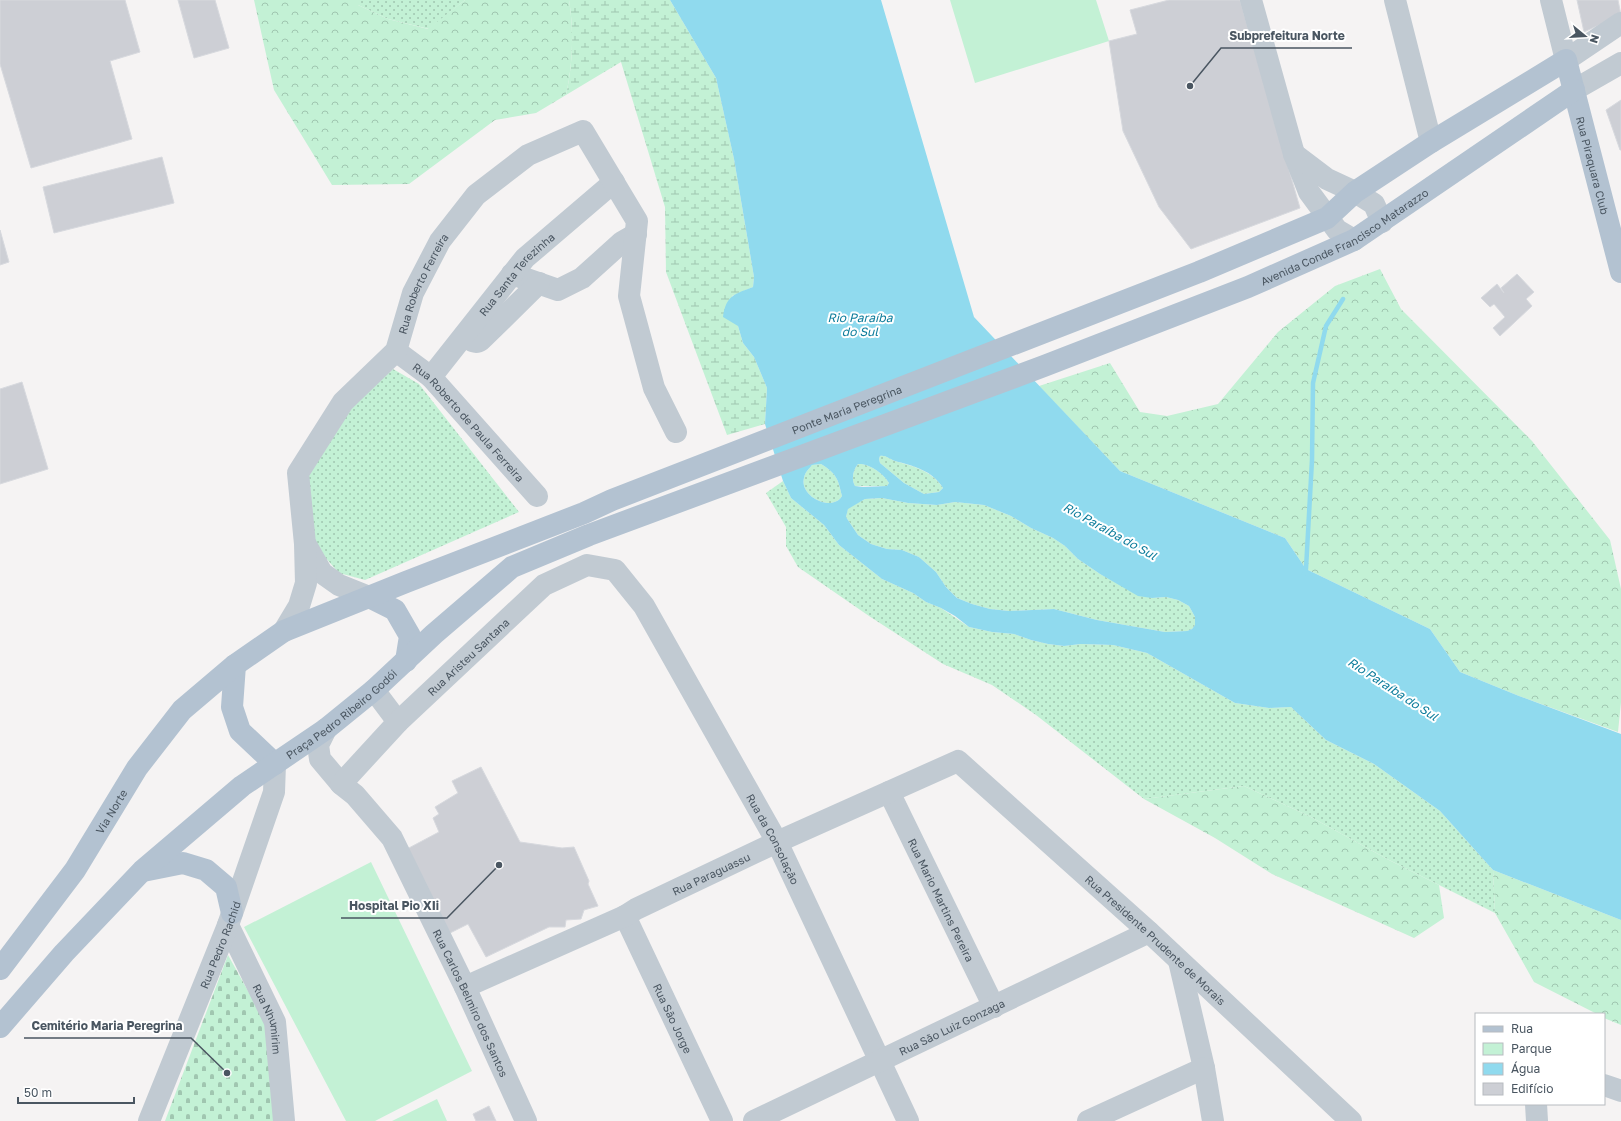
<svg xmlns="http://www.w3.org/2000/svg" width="1621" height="1121" viewBox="0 0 1621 1121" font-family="'Golos Text',sans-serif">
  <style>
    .grass { fill: url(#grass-dots) }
    .forest { fill: url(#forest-crowns) }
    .wetland { fill: url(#wetland-marsh) }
    .cemetery { fill: url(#cemetery-stones) }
    .green { fill: #c3f1d5 }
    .water { fill: #90daee; fill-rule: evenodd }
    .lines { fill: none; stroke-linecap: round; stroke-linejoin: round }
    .stream { stroke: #90daee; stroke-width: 4.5 }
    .building { fill: #cdcfd5; stroke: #d7d9de }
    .minor { stroke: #c1cad2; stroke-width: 22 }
    .major { stroke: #b3c2d1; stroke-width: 22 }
    .labels { text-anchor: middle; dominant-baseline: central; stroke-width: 4; stroke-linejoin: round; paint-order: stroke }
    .street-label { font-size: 11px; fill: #4a5661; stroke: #fff }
    .water-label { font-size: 12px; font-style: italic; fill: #0c7c9b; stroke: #fff }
    .leader { fill: none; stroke: #4a5661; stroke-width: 1.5 }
    .callout-dot { fill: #4a5661; stroke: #fff; stroke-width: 1.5 }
    .callout-label { font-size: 12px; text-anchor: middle; font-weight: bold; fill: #4a5661; stroke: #fff; stroke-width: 4; stroke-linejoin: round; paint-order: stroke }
  </style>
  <defs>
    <pattern id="grass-dots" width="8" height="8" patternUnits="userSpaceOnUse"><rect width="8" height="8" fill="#c3f1d5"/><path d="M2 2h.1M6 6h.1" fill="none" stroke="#a0c6b0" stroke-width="1.8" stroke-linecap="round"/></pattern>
    <pattern id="forest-crowns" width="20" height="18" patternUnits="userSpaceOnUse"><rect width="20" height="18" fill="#c3f1d5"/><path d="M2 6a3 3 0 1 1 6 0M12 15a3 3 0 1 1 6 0" fill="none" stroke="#a0c6b0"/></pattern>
    <pattern id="wetland-marsh" width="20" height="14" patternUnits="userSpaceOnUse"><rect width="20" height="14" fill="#c3f1d5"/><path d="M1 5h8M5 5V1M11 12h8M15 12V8" fill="none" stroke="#a0c6b0"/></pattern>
    <pattern id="cemetery-stones" width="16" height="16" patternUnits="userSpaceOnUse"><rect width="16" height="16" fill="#c3f1d5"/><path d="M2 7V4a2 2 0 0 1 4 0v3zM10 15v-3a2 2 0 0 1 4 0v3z" fill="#a0c6b0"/></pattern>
  </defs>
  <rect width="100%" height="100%" fill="#f5f3f3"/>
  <path class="grass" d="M358 0H465L429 29 388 19 358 5Z
    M393 369 419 384 519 512 365 580 339 573 315 546 305 478 353 406Z
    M880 456C886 455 889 459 895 461 913 466 932 471 943 488L939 492 924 494 904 483 880 463 879 459Z
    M821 464C837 474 838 479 842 496 832 513 799 496 804 478 805 472 809 469 812 465Z
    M858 464C869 463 884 474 889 483L887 486H855C851 479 853 470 858 464Z
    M783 481 791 498 824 525 839 545 882 579 913 593 926 602 941 608 969 627 992 632 1014 634 1031 640 1048 644 1064 646 1081 644 1113 645 1147 653 1235 703 1269 708 1291 707 1326 740 1374 764 1440 811 1493 870 1495 913 1389 860 1309 816 1244 786 1144 799 1036 715 992 685 943 664 869 616 798 567 786 546V527L766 493Z
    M882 498 908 503 937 505 955 502 984 505 1011 516 1031 528 1053 538 1065 546 1078 559 1100 574 1115 582 1152 598 1166 597 1178 600 1189 606 1195 617V625L1192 629 1187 631 1165 632 1097 620 1054 609 1009 611 990 609 972 604 957 598 946 587 936 572 919 557 902 550 887 549 871 544 858 535 846 517 848 508 865 499Z"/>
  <path class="forest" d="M254 0H358V5L388 19 428 29 465 0H569C574 31 573 64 566 95L536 113 495 120 409 184 332 185 274 90Z
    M1380 269 1401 309 1532 441 1610 540 1621 589V702L1618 732 1519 696 1460 672 1430 629 1306 569 1285 538 1120 471 1039 386 1110 363 1140 412 1167 416 1218 404 1278 332 1335 286Z
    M1244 786 1309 816 1389 860 1439 885 1444 918 1414 938 1272 874 1215 838 1144 799Z
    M1493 870 1621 920V1025L1604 1018V1014H1597L1534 982 1495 913Z"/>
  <path class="wetland" d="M569 0H670L716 78 734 159 754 277 753 287 732 296 738 326 743 343 754 357 767 388 765 424 727 435 666 272 665 207 621 62 566 95C573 64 574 31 569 0Z"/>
  <path class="cemetery" d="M228 955 267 1025 275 1121H165Z"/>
  <path class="green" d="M950 0H1096L1109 41 975 83Z
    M371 862 472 1071 375 1121H346L244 927Z
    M437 1099 447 1121H392Z"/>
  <path class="water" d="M670 0H881L974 317 1120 471 1285 538 1306 569 1430 629 1460 672 1519 696 1621 734V920L1493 870 1440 811 1374 764 1326 740 1291 707 1269 708 1235 703 1147 653 1113 645 1081 644 1064 646 1048 644 1031 640 1014 634 992 632 969 627 955 616 941 608 926 602 913 593 882 579 839 545 824 525 791 498 783 481 765 424 767 388 754 357 743 343 738 326 723 317C726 295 735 294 753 287L754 277 734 159 716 78ZM880 456C886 455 889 459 895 461 913 466 932 470 943 488L939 492 924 494 904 483 880 463 879 459ZM821 464C837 474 838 479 842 496 832 513 799 496 804 478 805 472 809 469 812 465ZM858 464C869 463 884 474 889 483L887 486 863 487 855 486C851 479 853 470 858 464ZM882 498 908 503 937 505 955 502 984 505 1011 516 1031 528 1053 538 1065 546 1078 559 1100 574 1138 596 1152 598 1166 597 1178 600 1189 606 1195 617V625L1192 629 1187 631 1165 632 1097 620 1054 609 1009 611 990 609 972 604 957 598 946 587 936 572 919 557 902 550 887 549 871 544 858 535 846 517 848 509 865 499Z"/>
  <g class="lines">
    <path class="stream" d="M1304 574 1306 569 1312 460 1313 383 1326 326 1343 299"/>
  </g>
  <path class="building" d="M0 0H125L140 52 110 61 132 139 31 168 0 64Z
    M178 0H215L229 48 194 58Z
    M1169 0H1240L1300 208 1191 249 1159 207 1123 131 1109 41 1137 34 1130 10Z
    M1577 0H1618L1621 15 1584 32Z
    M1621 100V150H1620L1606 110Z
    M162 157 174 203 54 233 43 187Z
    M0 230 9 262 0 265Z
    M1517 274 1534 292 1526 299 1532 306 1500 336 1493 328 1505 317 1494 304 1490 307 1481 298 1497 284 1504 293 1501 288Z
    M22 382 48 469 0 484V389Z
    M481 767 520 842 562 848 574 847 589 881 588 884 598 906 584 910 581 919 566 920 565 927H549L486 957 468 924 450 933 407 849 439 832 433 818 439 814 435 807 458 793 452 781Z
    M489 1106 496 1121H476L473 1114Z"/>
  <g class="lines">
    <g class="minor">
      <path d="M1251 0 1294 154 1309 192 1337 230 1354 240"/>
      <path d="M1395 0 1431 142"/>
      <path d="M1551 0 1566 60 1621 23"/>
      <path d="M1574 90 1621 63"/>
      <path d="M1294 154 1327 179 1355 192 1374 204 1382 222"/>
      <path d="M512 274 558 290 582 278 622 242 636 234"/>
      <path d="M465 335C470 339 474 345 481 340L539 283"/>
      <path id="s1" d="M396 351 431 377 537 496"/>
      <path id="s2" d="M431 377 525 258 614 182"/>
      <path d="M306 545 322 573 339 585 369 597"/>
      <path id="s3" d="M284 631 299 606 306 583 305 544 298 473 343 402 396 351 413 293 440 241 476 195 528 155 583 131 637 221 629 296 654 388 676 432"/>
      <path d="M374 690 398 722"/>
      <path id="s4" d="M326 729 318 745 320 759 341 784 355 795 392 838 465 987 526 1121"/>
      <path id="s5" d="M341 784 398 722 544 585 587 565 615 570 644 606 777 842 908 1121"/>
      <path id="s6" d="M889 792 994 1007"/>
      <path id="s7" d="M625 916 722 1121"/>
      <path id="s8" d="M228 925 275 1022 284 1121"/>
      <path d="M1179 961 1204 1068 1213 1121"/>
      <path id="s9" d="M465 987 625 916 636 909 777 842 958 761 1149 932 1351 1121"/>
      <path d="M1604 1085 1621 1091"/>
      <path d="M1536 1104 1537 1121"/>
      <path id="s10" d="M149 1121 228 925 274 792 275 764"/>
      <path id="s11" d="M754 1121 1149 932"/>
      <path d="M1088 1121 1204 1068"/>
    </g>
    <g class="major">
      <path d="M369 597 395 610 410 636 406 661"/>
      <path d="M235 665 232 707 240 731 275 764"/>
      <path d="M143 871 183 863 206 870 226 887 232 913"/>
      <path id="s12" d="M0 969 75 870 137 768 182 710 235 665 284 631 406 582 584 513 612 500 1199 272 1327 218 1355 192 1431 142 1566 60 1621 272"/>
      <path id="s13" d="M0 1027 64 953 142 871 242 786 326 729 374 690 434 634 512 567 589 535 1044 366 1248 287 1354 240 1574 90"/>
    </g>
  </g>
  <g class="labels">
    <g class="street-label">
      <text stroke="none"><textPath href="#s12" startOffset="1964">Rua Piraquara Club</textPath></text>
      <text stroke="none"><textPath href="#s13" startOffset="1587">Avenida Conde Francisco Matarazzo</textPath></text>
      <text stroke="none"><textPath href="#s2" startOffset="134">Rua Santa Terezinha</textPath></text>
      <text stroke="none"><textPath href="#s3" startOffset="394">Rua Roberto Ferreira</textPath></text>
      <text stroke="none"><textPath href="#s12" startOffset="1051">Ponte Maria Peregrina</textPath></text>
      <text stroke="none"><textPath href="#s1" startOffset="102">Rua Roberto de Paula Ferreira</textPath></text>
      <text stroke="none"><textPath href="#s5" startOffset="180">Rua Aristeu Santana</textPath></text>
      <text stroke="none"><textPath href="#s13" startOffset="465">Praça Pedro Ribeiro Godói</textPath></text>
      <text stroke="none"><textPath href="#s12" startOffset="193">Via Norte</textPath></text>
      <text stroke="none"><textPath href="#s5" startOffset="673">Rua da Consolação</textPath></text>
      <text stroke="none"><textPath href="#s9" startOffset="271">Rua Paraguassu</textPath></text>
      <text stroke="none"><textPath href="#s6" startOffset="120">Rua Mario Martins Pereira</textPath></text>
      <text stroke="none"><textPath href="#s9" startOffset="809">Rua Presidente Prudente de Morais</textPath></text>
      <text stroke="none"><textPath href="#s10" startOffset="190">Rua Pedro Rachid</textPath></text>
      <text stroke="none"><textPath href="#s4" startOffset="322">Rua Carlos Belmiro dos Santos</textPath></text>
      <text stroke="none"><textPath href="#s7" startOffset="113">Rua São Jorge</textPath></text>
      <text stroke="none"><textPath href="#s8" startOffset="103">Rua Nhumirim</textPath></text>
      <text stroke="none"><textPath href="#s11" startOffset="219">Rua São Luiz Gonzaga</textPath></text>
    </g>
    <g class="water-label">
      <text x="860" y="317">Rio Paraíba<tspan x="860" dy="14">do Sul</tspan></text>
      <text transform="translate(1110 531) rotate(29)">Rio Paraíba do Sul</text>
      <text transform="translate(1393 689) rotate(33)">Rio Paraíba do Sul</text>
    </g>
  </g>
  <path class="leader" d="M1190 86L1221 48H1352M499 865L447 918H341M227 1073L191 1038H24"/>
  <g class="callout-dot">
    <circle cx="1190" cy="86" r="4"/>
    <circle cx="499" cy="865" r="4"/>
    <circle cx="227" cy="1073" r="4"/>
  </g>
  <g class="callout-label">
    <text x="1287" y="40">Subprefeitura Norte</text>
    <text x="394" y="910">Hospital Pio XIi</text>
    <text x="107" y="1030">Cemitério Maria Peregrina</text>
  </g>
  <rect x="1475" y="1013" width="130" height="92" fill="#ffffff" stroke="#b7bbc0"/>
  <rect x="1483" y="1026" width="20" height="6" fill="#b3c2d1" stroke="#b7bbc0"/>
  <text x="1511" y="1033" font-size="12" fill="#4a5661">Rua</text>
  <rect x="1483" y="1043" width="20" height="12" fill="#c3f1d5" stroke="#b7bbc0"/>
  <text x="1511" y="1053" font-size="12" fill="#4a5661">Parque</text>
  <rect x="1483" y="1063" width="20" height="12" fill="#90daee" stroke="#b7bbc0"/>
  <text x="1511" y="1073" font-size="12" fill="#4a5661">Água</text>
  <rect x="1483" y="1083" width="20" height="12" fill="#cdcfd5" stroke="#b7bbc0"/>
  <text x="1511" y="1093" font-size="12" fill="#4a5661">Edifício</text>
  <g transform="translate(1585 36) rotate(108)" stroke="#ffffff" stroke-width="3" paint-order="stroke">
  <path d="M0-3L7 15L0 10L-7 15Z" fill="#4a5661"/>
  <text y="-6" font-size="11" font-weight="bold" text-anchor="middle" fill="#4a5661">N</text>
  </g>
  <path d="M18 1097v6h116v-6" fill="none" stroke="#4a5661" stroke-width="2"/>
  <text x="24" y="1097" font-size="12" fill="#4a5661" stroke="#ffffff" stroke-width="3" paint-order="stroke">50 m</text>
</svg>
